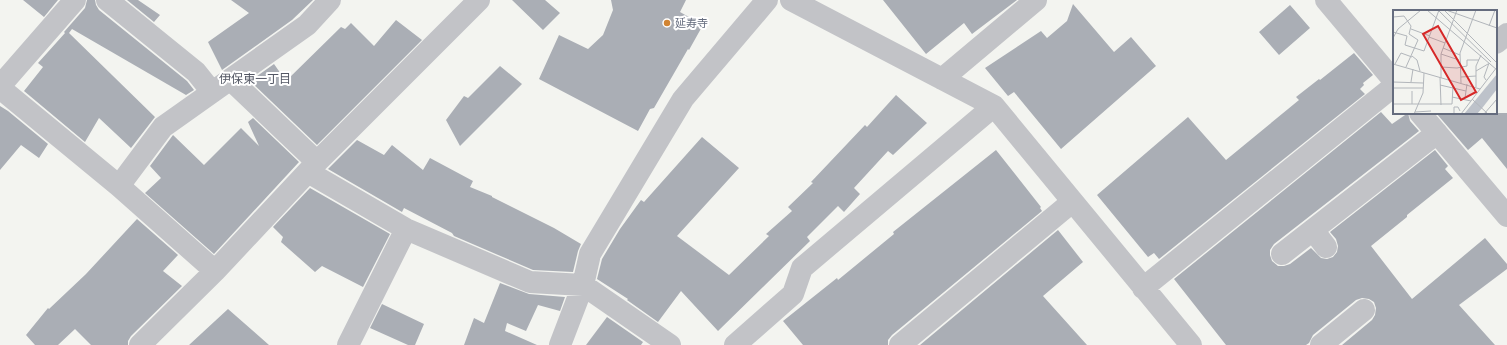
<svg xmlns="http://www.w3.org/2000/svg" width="1507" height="345" viewBox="0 0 1507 345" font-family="'Nunito Sans','Noto Sans JP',sans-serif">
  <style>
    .building { fill: #aaaeb5 }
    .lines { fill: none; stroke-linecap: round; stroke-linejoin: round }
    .minor { stroke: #c2c3c7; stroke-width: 22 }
    .poi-dot { fill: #d18432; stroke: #fff; stroke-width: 1.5 }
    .labels { text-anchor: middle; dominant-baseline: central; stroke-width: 4; stroke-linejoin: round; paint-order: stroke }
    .poi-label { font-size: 11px; fill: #656c7e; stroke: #fff; text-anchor: start }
    .neighbourhood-label { font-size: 12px; fill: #535764; stroke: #fff }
    .inset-road { fill: none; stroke: #b2b6bb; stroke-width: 1 }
    .view { fill: #d62828; fill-opacity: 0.15; stroke: #d62828; stroke-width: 2 }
    .inset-edge { fill: none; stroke: #656c7e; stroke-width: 2 }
  </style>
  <rect width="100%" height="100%" fill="#f3f4f0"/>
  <path class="building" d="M23 0H58L44 17Z
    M87 0H95L96 5 99 10 187 81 194 90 186 95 72 29 69 33 155 117 131 148 99 118 85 142 24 91 43 67 38 63 65 33 64 32 85 8Z
    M127 0H138L160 15 154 22Z
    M231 0H313L292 20 222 70 208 42 249 13Z
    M512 0H545L560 13 543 30Z
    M611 0H686L680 12 703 25 689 50 688 49 654 108 650 109 638 131 539 79 559 35 588 49 603 35 613 10Z
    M883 0H1017L972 34 964 23 926 54Z
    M1073 4 1114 52 1131 37 1156 66 1061 149 1014 92 1008 96 985 68 1041 31 1047 38 1067 21Z
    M1290 5 1310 28 1279 55 1259 32Z
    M396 20 422 40 317 145 250 81 274 64 286 81 341 27 345 29 351 23 374 46Z
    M1354 53 1373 75 1363 83 1364 85 1360 89 1365 94 1159 259 1154 253 1148 257 1097 195 1188 117 1226 160 1299 100 1296 97 1319 79 1320 80Z
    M500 66 522 84 460 146 446 120 464 96 468 98Z
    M896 95 927 123 893 155 888 151 854 188 860 194 844 212 838 206 807 237 810 241 718 331 681 291 658 322 627 300 628 299 597 279 602 259 620 229 641 200 644 202 702 137 739 168 677 236 729 275 769 236 766 234 792 211 788 207 813 183 811 182 865 125 867 127Z
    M0 106 8 111 48 144 39 158 21 145 0 170Z
    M1381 112 1392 124 1408 113 1410 121 1419 131 1274 244 1270 250V255L1272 261 1278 266H1284L1290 264 1311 248 1321 258 1327 259 1333 257 1337 252 1338 246 1336 239 1330 232 1435 150 1448 166 1445 169 1453 178 1407 215V217L1371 246 1412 299 1485 238 1507 264V269L1459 305 1495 345H1342L1372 320 1375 315 1376 308 1374 302 1369 299 1362 298 1356 300 1313 335 1309 343 1306 345H1226L1174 279Z
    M1436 113H1507V169L1482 138 1468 150Z
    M253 118 299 162 214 254 145 193 161 178 150 166 173 135 204 165 241 128 259 146 248 122Z
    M357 140 384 155 392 145 423 170 430 158 473 181 470 187 492 196V197L554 228 581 244 578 251 573 272 533 270 454 236 452 233 404 208 402 212 328 169Z
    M996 150 1041 207 1040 208 1042 211 892 335 888 340V345H803L783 321 837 278 838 280 894 234 893 232Z
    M310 188 390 234 363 287 322 266 315 272 281 242 283 237 273 227Z
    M137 219 178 255 163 271 182 286 131 336 128 341V345H91L75 329 58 345H35L26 335 48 308 49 309 86 274Z
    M1058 230 1083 262 1043 296 1087 345H920Z
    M500 283 529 294 565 297 560 311 538 305 526 331 507 323 505 331 537 345H464L474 318 484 323Z
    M382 304 424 324 415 345H408L370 328Z
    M228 309 269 345H189Z
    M607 317 643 342 641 345H586Z"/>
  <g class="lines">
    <path class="minor" d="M107 0 196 72 212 92
      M791 0 994 106 1191 345
      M1326 0 1394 81
      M1496 43 1507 34
      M942 79 1036 0
      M231 80 317 162
      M0 86 75 0
      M0 88 119 186 215 271
      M1420 113 1507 216
      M308 172 406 229 530 282 583 285 670 345
      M119 186 163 127 307 25 330 0
      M1313 230 1326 247
      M1282 254 1437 133
      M1143 288 1394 86
      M140 345 215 271 317 162 479 0
      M348 345 406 229
      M560 345 583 285 590 254 683 99 767 0
      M735 345 793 294 802 268 994 106
      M900 345 1072 202
      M1321 345 1364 310"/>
  </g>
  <circle class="poi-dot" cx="667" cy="23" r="4"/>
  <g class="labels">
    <g class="poi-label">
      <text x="675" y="23">延寿寺</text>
    </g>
    <g class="neighbourhood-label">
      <text x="255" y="79">伊保東一丁目</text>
    </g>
  </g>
  <g transform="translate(1393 10)">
    <rect width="104" height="104" fill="#f3f4f0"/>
    <path d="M104 64V79L90 97 84 104H71Z" fill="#bdc2ca"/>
    <path class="inset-road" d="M34 0 104 60M51 0 104 53M53 0 104 18M46 1 98 52M0 7 11 6 18 16 16 24 25 30 13 57M96 16 102 0M18 19 37 26M0 22 14 26 12 35 31 41 46 0M36 27 52 33M0 28 5 19 28 0M50 38 67 45M48 44 66 50M19 46 24 50 27 61M0 54 87 79M2 54 8 43 19 47M48 57 64 58 74 56V50H86M83 61 95 54M47 67 48 95M68 67 83 66M48 68V44L64 0M93 70 91 67 96 53M0 72 30 73M18 72 20 59M68 73 67 43 83 0M47 75 73 81M83 77V56L88 45M0 78H30M19 81V94M59 87 78 91M72 88 74 74M79 89 95 104M0 94H59L60 76M22 102 38 101M21 104 30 83 31 63M61 104V97H65L67 101M68 104 104 57M91 104 104 89"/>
    <path class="view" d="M45 16 83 82 68 90 30 24Z"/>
    <rect width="104" height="104" class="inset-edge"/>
  </g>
</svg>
